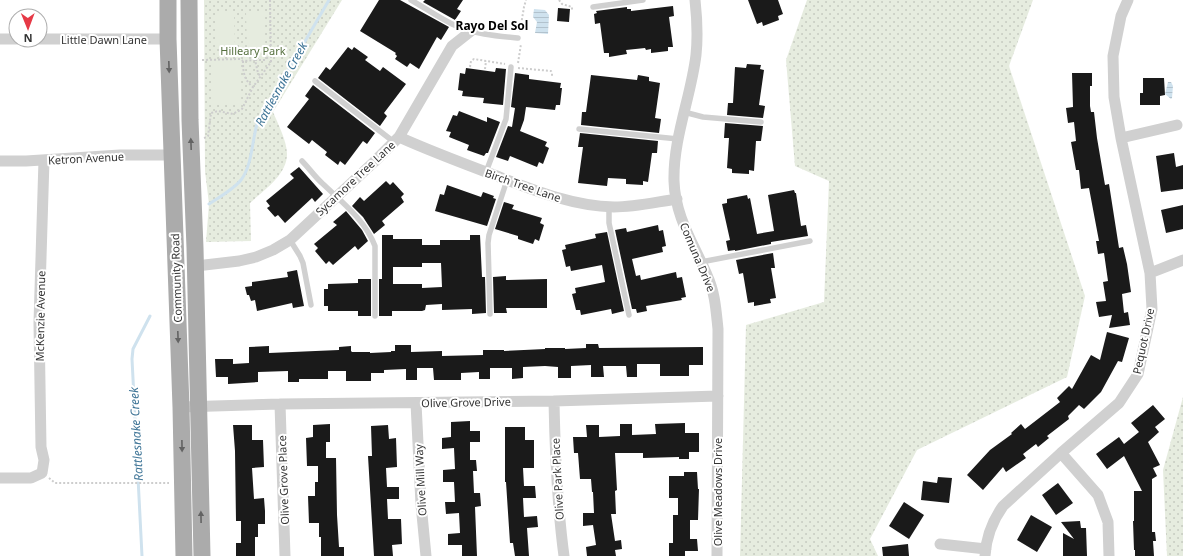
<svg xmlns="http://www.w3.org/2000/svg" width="1183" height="556" viewBox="0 0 1183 556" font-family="'Noto Sans',sans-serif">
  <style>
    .green { fill: url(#green-dots) }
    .pitch { fill: #e6ecdf }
    .water { fill: url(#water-rules) }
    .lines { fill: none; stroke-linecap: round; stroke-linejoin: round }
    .stream { stroke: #cfe2ee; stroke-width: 3 }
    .building { fill: #1a1a1a; fill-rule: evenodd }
    .path { stroke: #cdcdcd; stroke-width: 2; stroke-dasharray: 2 2; stroke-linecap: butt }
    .service { stroke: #d0d0d0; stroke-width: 5.5 }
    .minor { stroke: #d0d0d0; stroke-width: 11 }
    .primary { stroke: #ababab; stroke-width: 17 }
    .oneway { fill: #636363 }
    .labels { text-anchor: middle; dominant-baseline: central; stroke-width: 4; stroke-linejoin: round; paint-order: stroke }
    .street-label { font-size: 11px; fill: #333; stroke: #fff }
    .park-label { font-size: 11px; fill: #56703f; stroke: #fff }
    .neighbourhood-label { font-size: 12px; font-weight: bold; fill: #000; stroke: #fff }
    .water-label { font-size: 12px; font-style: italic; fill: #3f7597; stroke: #fff }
  </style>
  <defs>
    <pattern id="green-dots" width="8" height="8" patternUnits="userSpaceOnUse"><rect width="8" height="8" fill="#e6ecdf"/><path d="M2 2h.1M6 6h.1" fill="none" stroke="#c6cbc0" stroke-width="1.8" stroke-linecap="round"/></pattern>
    <pattern id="water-rules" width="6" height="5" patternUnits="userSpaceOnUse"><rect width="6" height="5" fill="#cfe2ee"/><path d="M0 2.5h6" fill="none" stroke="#b2c2cd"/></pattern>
  </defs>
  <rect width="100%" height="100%" fill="#fff"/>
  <path class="green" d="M204 0H342L273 112C278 124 287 141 287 154 287 175 264 190 250 203L251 241 206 242 209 204 205 171Z
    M807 0H1033L1009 66 1085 296 1067 377 917 450 870 539 878 556H740L746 325 824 302 829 181 795 166 786 60Z
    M1183 397V556H1167L1163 470Z"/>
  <path class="pitch" d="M217 11H234L235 49H217Z
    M246 11H264V49H247Z
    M211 61H240V105H211Z"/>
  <path class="water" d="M534 9 545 10 549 15 548 34 535 33 537 22 533 17Z
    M1168 82H1171L1173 86 1172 98 1171 99 1165 94Z"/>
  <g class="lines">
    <path class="stream" d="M209 204C218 198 234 189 241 180 252 166 252 141 257 124L329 0
      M142 556 132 359 133 349 150 316"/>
  </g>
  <path class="building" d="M379 0H400L449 27 441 40 437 37 419 69 410 63 407 67 395 59 397 56 395 54 396 53 360 31Z
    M425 0H463L457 9 461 11 455 20 423 2Z
    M748 0H778L783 14 778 16 779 20 763 26 762 22 757 24Z
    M673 6 674 16 669 17 673 47H668V51L651 53V49L646 50 645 48 626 50 627 54 609 57V53H604L600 23 595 24 594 14 597 13 596 11 627 7V9H631V11Z
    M558 8 570 9 569 22 557 21Z
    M348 47 352 50 354 47 368 57 365 60 380 71 383 67 406 84 384 113 387 116 380 126 318 78 326 67 330 70Z
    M747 64 761 65 760 69 764 70 759 105 765 106 763 118 727 115 728 103H733L735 67 746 68Z
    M466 68 495 72 496 68 506 69 503 105 483 103 484 98 462 96 463 91 458 90 460 73 465 74Z
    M515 73 529 75V79L561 83 560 88H562L560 105H556L555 110 526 107 524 120 520 131 547 142 545 146 549 148 543 164 539 162 537 167 510 156 508 161 496 157 508 126 512 127 515 108 511 107Z
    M1072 73H1092V86H1090V106L1091 112H1094L1097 138 1105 185 1109 184 1119 248 1123 247 1127 264 1131 292 1122 294 1124 313 1128 312 1130 325 1109 328 1112 315 1099 317 1096 302 1106 301 1103 282 1108 281 1104 253 1098 254 1096 241H1099L1089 188 1081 189 1079 170H1076L1071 142 1076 141 1074 122 1068 123 1066 108 1073 107Z
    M591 75 637 80 638 75 649 77V81L660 83 655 118 661 119 659 133 581 125 582 112H586Z
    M1143 78H1164L1165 95 1160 96V105H1140V93H1143Z
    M313 85 375 133 367 144 363 141 345 165 340 161 338 165 325 155 327 152 312 140 309 144 287 127 309 99 305 96Z
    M459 111 487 122V117L500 122 488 153H486L484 156 467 150 469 145 449 137 451 132 446 131 453 115 457 116Z
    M725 123 763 126 761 141H756L754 171 749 170V174L732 173V169L727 168 729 138H724Z
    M580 133 658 141 657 153H652L648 182 643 181V185L626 184V179L608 178 607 186 578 183 583 147H578Z
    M1174 153 1176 167 1183 165V189L1161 192 1156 156Z
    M299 167 323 194 315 202 312 198 285 223 278 215 275 217 267 208 270 206 266 201 294 178 290 174Z
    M386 181 390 185 393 182 404 194 401 197 404 202 382 221 385 225 374 234 363 217 352 206 360 197 364 201Z
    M447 185 481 197 483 192 494 196 493 198 496 199 487 226 435 211 440 194 444 195Z
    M794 190 795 193H796L801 226 806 225 808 236 771 242V244L735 251V250L728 251 726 241 730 240 722 204 727 203V199L747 195 748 199 750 198 757 234 774 231 768 195Z
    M504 202 514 205 512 209 542 218 540 223 544 225 539 241 535 239 533 244 518 239V236L495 229Z
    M1183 205V229L1166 233 1161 210Z
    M346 211 362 230 368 241 358 250 355 246 333 265 329 261 326 264 315 251 318 248 314 244 337 225 333 222Z
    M658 225 659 231 663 230 666 246 662 247 663 252 632 259 636 276 640 275 641 280 676 272 677 278 682 277 686 297 681 298 682 300 646 306 647 311 637 313 636 309H632L615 230 626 228 627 232Z
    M607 232 624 311 612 314 611 309 581 315 580 310H576L572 294 576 293 575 288 605 282 602 265 571 271 570 266 566 267 562 250 566 249 565 245 596 238 595 234Z
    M382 235H393V239H422V245H440V240H470V235H480L482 277H485L486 313 472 314V309L442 310V304L426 305 425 310 422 311H392V316H379V279H382ZM422 263H441L442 287 422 288V284H393V267H422Z
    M773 253 775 268H771L776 298 770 299 771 303 754 306V302L748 303 743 273 739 274 736 260Z
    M297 270 304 306 293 308 292 303 257 311 255 300 251 301 249 295H247L245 287 252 286V282L288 277 287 272Z
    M506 276V280L547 279V308H506L507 313H494L493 277Z
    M358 279H371V316H358V311H328V306H324V289H328V284L358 283Z
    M1107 332 1129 338 1122 362 1118 361 1101 392 1084 409 1079 405 1068 416 1069 419 1047 436 1049 438 1038 447 1036 444 1023 454 1026 458 1006 472 1003 467 983 490 967 475 990 450 1012 434 1011 433 1021 424 1025 429 1060 402 1057 398 1069 386 1072 389 1091 355 1100 360Z
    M586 344H598L599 348 703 347V365H689V376H660V364H637V377H627L626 366H603L604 377H591V365L571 366V378H558V367L545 366 523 367V378L512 379V368H490V379H479V372L461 373V380H434L433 368H417V380H406V369L384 370V373H371V381H346V371H328V379H299V382H288V371L258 372V382L228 384V377H216L215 359H233V364L249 363V347L269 346V353L339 350V347L351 346V351L352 352H370V353L391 352V351H395V345H411V352L442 351V356L483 355V350H504V351L545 349V348H565V349L586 348Z
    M1153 405 1165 419 1155 427 1159 432 1148 442 1160 465 1153 468 1157 476 1152 479V532H1155L1156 541H1153L1154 556H1135V550H1134L1133 521H1134V491H1142L1124 456 1107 469 1096 454 1119 437 1124 444 1139 432 1131 423Z
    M470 421V431H480V442H470V460H476L477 471H473L474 493H480L481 506 475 507 477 556H462V545H448V534L460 533 459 513 446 514 445 502H455L454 482H443V470L455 469 454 448 442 449V438L451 437V422Z
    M685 423V433H699V452H689V459H679V457L643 458V453H615L617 490 615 491 616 514H611L615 541 621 540 622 549 615 550 616 556H587L586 547 596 545 593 525 583 526V513H594L593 492H592L591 479H580L578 453H574L573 437H587L586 425H599V437L620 436V424H632V435L656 434 655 424Z
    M330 424V442H326V458H336L337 515 339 547H344V556H321V537H319V523H309L308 496H315V482H318V466H307L306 438 313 437V425Z
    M233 425H252V440H263L264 467 252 468 254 499 264 498 265 511V524H258V537H255V556H236V543H241V521H236L235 451Z
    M388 425 389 439 396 438 397 467 386 468 387 487H399V499H387L388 519H401L402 544 392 545 393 556H374L368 456H372L371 426Z
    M505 427H525V440H534V468H523L524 486H535L536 498H523L524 517 537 516 538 527 527 528 529 556H515L513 543H510L506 482H505Z
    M684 472H697L698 489H699L698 520H690V539H697L698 551H685V556H669V543H673V515H678V498H669V476H684Z
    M938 477 952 478 949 503 921 500 923 481 937 483Z
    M1058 483 1073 503 1056 515 1042 495Z
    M904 502 924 515 909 539 889 526Z
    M1031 515 1052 527 1037 552 1017 540Z
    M1080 521 1081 528H1086L1087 556H1063V533L1074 539 1061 522Z
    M908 544 909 556H883L882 547Z"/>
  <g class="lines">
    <path class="path" d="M559 0 562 4 572 7V10
      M521 31H520L524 7 526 0
      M202 60 240 59 243 61 255 60 258 73 261 77
      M255 60H265L270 55
      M243 61C243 72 244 80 253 87
      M518 63 521 44
      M470 67 471 61 474 59 505 64
      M518 68 551 71 552 73V77
      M485 69 486 61
      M204 138 207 137 208 136 211 113 218 111 233 114 242 109 253 87 271 62 270 0
      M49 478 55 483H169"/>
    <path class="service" d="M411 0C425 8 438 17 452 24 473 34 496 36 518 38
      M593 7 643 0
      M315 81 394 142
      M684 112 703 117 761 122
      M579 129 678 139
      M302 161C309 168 315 177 323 184 342 202 365 220 375 246V316
      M486 172 506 119 511 67
      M609 206V223L629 315
      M290 240 300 256 303 263 311 305
      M701 262 810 241
      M490 314 488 243 489 235 507 180"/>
    <path class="minor" d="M695 0C697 18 698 36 696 55 691 97 673 138 674 181 675 217 694 244 707 275 715 292 716 310 718 329L717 556
      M0 39H16
      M40 39H168
      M399 137C430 151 462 163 494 175 533 190 572 206 614 207 635 207 656 202 677 199
      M1121 138 1177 125
      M0 161H26L120 155H172
      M196 266 239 261 256 257 273 250 290 240 374 162 399 137 452 46 471 31
      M1150 273 1183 260
      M554 401C555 453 557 504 564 556
      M416 403 421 504 426 556
      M280 404 285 556
      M181 407 280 404 554 401 718 396
      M1061 453 1098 495 1108 522 1109 556
      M0 478H31L42 473 44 460 41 447 39 323 44 160
      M940 544 986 549
      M985 556C986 538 993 520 1003 506L1061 453 1119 403 1138 374 1152 309 1150 273 1121 138 1114 97 1113 56 1121 16 1128 0"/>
    <path class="primary" d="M168 0V39L181 407 184 556
      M189 0 190 120 195 248 202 556"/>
  </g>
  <defs><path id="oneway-solid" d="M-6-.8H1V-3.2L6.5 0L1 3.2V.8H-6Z"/></defs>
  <g class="oneway">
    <use href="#oneway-solid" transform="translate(169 67) rotate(88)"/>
    <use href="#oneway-solid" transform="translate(191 144) rotate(-92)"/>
    <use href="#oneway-solid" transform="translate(178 337) rotate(88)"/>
    <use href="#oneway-solid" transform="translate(182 446) rotate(89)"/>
    <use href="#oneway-solid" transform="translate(201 517) rotate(-91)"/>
  </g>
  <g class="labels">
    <g class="street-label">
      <text x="104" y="39">Little Dawn Lane</text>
      <text transform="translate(86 158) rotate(-3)">Ketron Avenue</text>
      <text transform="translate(355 178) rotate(-43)">Sycamore Tree Lane</text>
      <text transform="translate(523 185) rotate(19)">Birch Tree Lane</text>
      <text transform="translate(698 257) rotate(67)">Comuna Drive</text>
      <text transform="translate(176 278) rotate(-92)">Community Road</text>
      <text transform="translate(40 316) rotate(-89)">McKenzie Avenue</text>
      <text transform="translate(1143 341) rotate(-78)">Pequot Drive</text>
      <text transform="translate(466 402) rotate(-1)">Olive Grove Drive</text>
      <text transform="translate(557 479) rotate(-93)">Olive Park Place</text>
      <text transform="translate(283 480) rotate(-92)">Olive Grove Place</text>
      <text transform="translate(420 480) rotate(-93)">Olive Mill Way</text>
      <text transform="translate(717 492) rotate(-90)">Olive Meadows Drive</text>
    </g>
    <g class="park-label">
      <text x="253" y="50">Hilleary Park</text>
    </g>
    <g class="neighbourhood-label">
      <text x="492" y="25">Rayo Del Sol</text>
    </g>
    <g class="water-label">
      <text transform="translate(281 84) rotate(-61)">Rattlesnake Creek</text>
      <text transform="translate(136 434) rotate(-93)">Rattlesnake Creek</text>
    </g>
  </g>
  <g transform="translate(28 28) rotate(179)"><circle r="19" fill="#ffffff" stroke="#adadad"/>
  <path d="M0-3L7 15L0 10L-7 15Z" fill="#e63946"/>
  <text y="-6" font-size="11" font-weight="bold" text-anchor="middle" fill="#333333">N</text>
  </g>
</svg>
